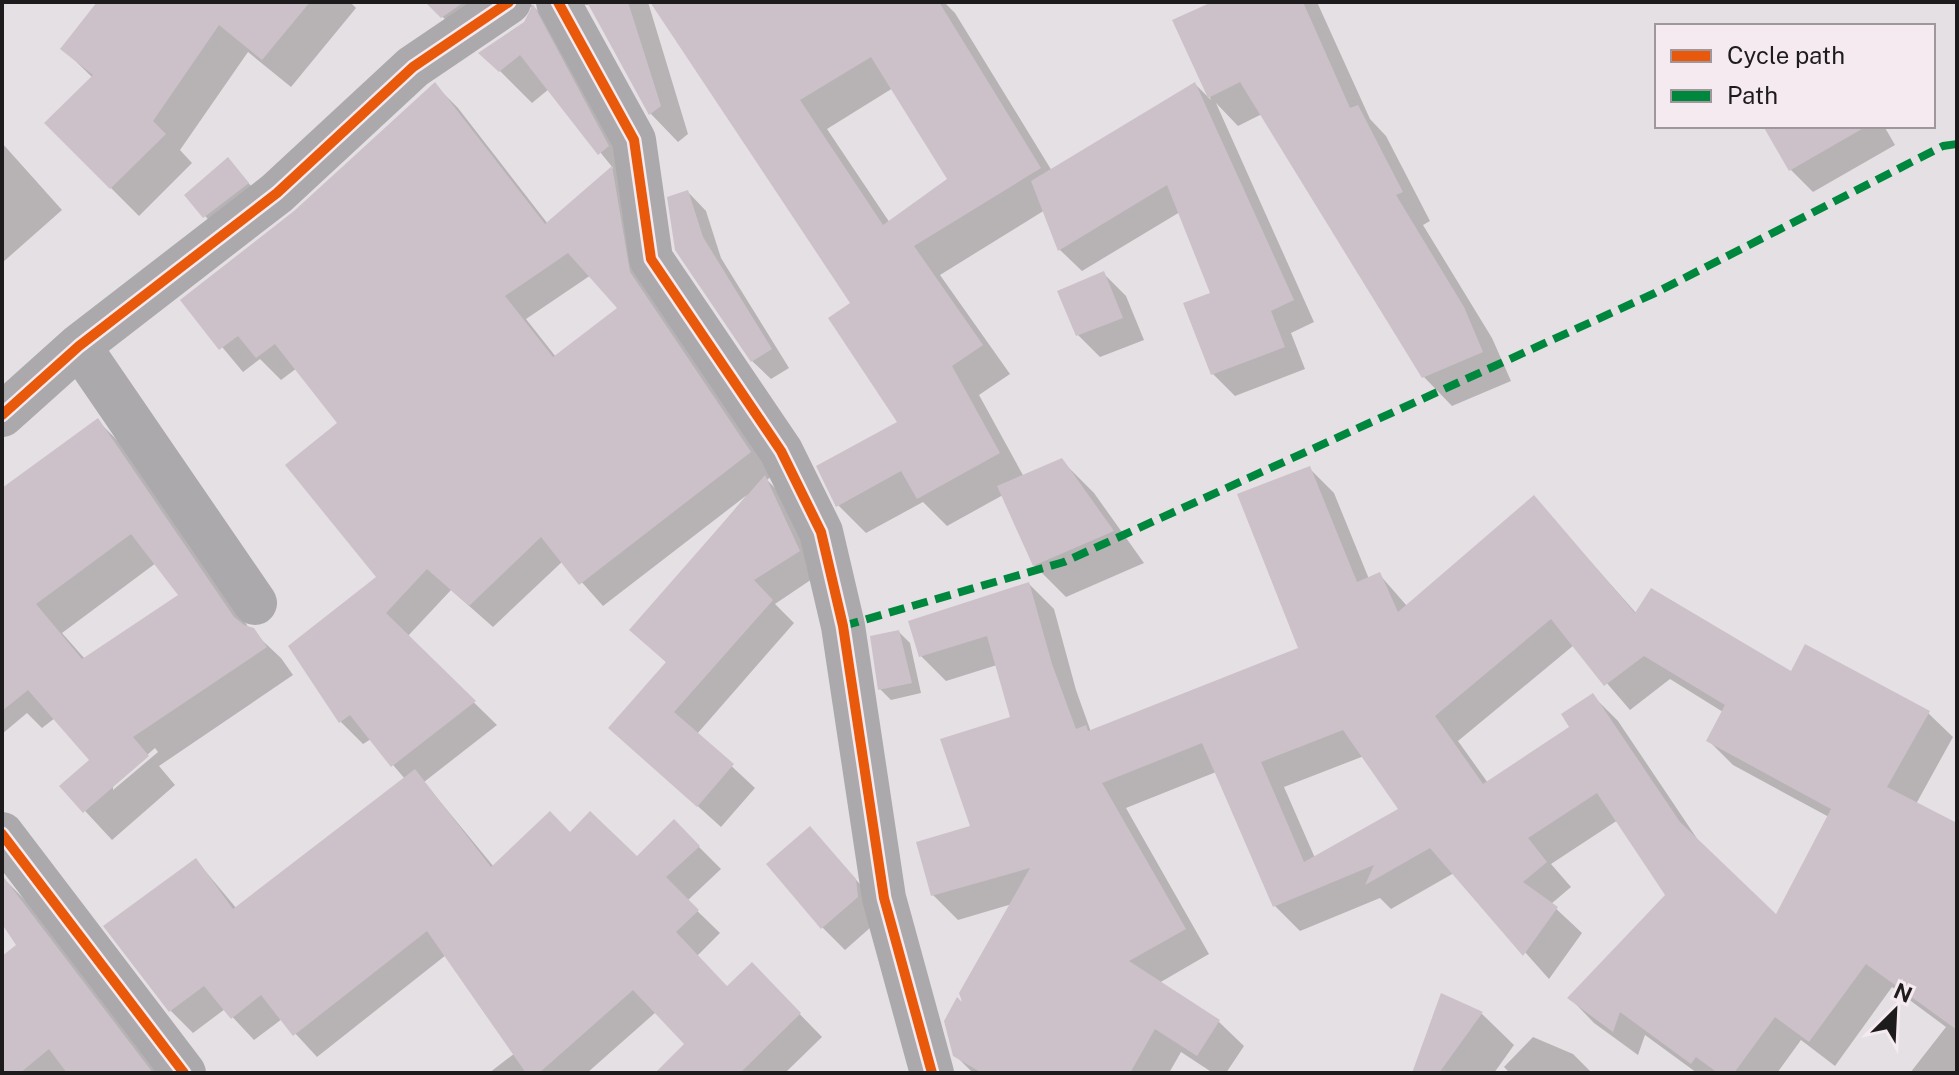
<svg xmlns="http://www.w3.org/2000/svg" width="1959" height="1075" viewBox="0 0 1959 1075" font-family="'Public Sans',sans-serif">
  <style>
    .shadow { fill: #0003; fill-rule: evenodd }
    .building { fill: #cdc1c9; fill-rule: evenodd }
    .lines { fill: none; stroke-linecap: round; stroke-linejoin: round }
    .minor { stroke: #aba9ab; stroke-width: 44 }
    .quiet { stroke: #00873e; stroke-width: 8; stroke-dasharray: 16 8; stroke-linecap: butt }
    .cycleway-casing { stroke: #f5eaf0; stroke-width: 15 }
    .cycleway { stroke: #e8590c; stroke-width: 10 }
  </style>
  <rect width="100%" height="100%" fill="#e5e0e3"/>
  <path class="shadow" d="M100 2H350L356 8 291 87 248 52 180 150 192 163 139 216 46 123 93 78 63 49Z
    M427 2H648L688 134 678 142 651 114 590 5 531 4 533 6 471 44Z
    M652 2H944L955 13 1052 171 1195 84 1211 100 1175 21 1217 2H1317L1370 119 1386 136 1430 221 1423 225 1492 338 1511 381 1452 406 1424 377 1262 114 1238 126 1216 103 1314 322 1291 333 1305 369 1235 396 1213 374V294L1180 212 1082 271 1060 250 1045 210 940 275 1010 374 979 395 1024 477 1062 461 1094 493 1144 563 1066 597 1034 565 1003 495 947 526 923 502 866 533 838 505 900 422 852 304ZM893 88 949 180 890 223 827 129Z
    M534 7 565 38 773 475 767 480 787 500 821 573 775 604 794 623 697 734 755 788 721 827 611 728 668 664 632 630 747 495 603 606 563 561 493 627 451 590 407 637 497 725 424 782 494 867 571 834 637 859 674 822 721 869 687 901 720 933 697 956 728 988 752 965 822 1037 785 1073H681L687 1044 656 1012 587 1073H489L515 1053 446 955 317 1057 282 1019 254 1040 225 1009 193 1033 170 1010 196 860 237 909 405 779 371 739 363 744 340 721 379 577 340 423 297 368 281 380 260 359 243 372 183 300 295 213 435 85 458 108 548 224 613 168 549 89 532 103 482 53 525 24ZM591 275 620 308 556 357 526 319Z
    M1765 126H1884L1895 145 1813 192 1791 170Z
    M2 143 62 210 2 263Z
    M228 160 259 195 216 228 187 196Z
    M688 192 706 211 721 258 789 368 771 379 752 361 677 249Z
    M1104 274 1126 296 1144 340 1100 357 1078 335Z
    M98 421 125 448 249 628 281 658 293 675 159 766 175 785 112 840 62 786 92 760 55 718 42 728 27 713 2 734V491ZM156 563 181 595 85 659 62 633ZM155 748 158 752 113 790V785Z
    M1309 468 1334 493 1369 579 1379 574 1407 606 1534 498 1637 614 1791 674 1928 713 1953 737 1916 804 1957 826V1073H1910L1946 1027 1892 987 1835 1066 1801 1040 1777 1073H1697L1645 1035 1638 1055 1594 1023 1570 998 1668 895 1618 820 1551 864 1571 887 1551 904 1582 933 1549 979 1454 873 1391 909 1380 898 1300 931 1275 906 1216 772 1126 808 1209 954 1159 983 1219 1022 1244 1046 1226 1073H1213L1181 1052 1169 1073H973L955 1055 966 1008 1012 904 958 920 933 895 972 828 1012 718 997 665 946 681 921 656 1029 584 1054 609 1076 690 1091 732 1301 649ZM1574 645 1630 710 1670 679 1723 712 1708 740 1733 765 1829 817 1776 917 1702 846 1618 721 1593 696 1572 727 1488 783 1458 741ZM1364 756 1401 809 1315 858 1284 787Z
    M899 632 910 643 921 693 891 700 880 689Z
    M810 829 878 904 880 919 845 950 822 927Z
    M2 877 26 901 157 1073H2V958L18 945 2 920Z
    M1442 996 1482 1014 1514 1045 1494 1073H1414Z
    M1533 1037 1573 1054 1592 1073H1510L1504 1067Z"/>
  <path class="building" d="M97 2H310L262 60 219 25 153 121 166 134 110 189 44 123 93 75 60 49Z
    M425 2H464L441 18Z
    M587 2H628L661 106 649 115Z
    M650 2H939L1041 168 914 246 983 345 952 366 1000 453 917 499 901 471 836 507 816 466 897 422 828 318 850 303ZM871 57 947 179 883 225 800 100Z
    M1212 2H1303L1350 108 1358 105 1403 192 1396 195 1464 307 1483 352 1422 378 1240 82 1208 98 1172 20Z
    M533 4 609 146 598 155 520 55 499 72 478 53 524 22Z
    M435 82 545 224 612 166 630 272 751 452 579 585 541 537 469 606 427 569 386 613 476 701 391 767 350 715 339 723 288 646 376 577 285 465 337 423 275 344 256 358 238 336 219 350 180 300 294 211ZM568 253 617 308 553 357 505 296Z
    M1195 82 1294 300 1271 311 1285 347 1211 375 1183 303 1210 293 1167 185 1058 251 1031 181Z
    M1763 126H1867L1789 171Z
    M228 157 249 183 203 218 184 195Z
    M688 190 703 237 772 349 751 362 675 250 667 197Z
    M1104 271 1123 318 1076 336 1057 291Z
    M98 418 234 617 244 625 254 628 267 647 133 737 149 756 83 813 59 786 89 760 28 690 2 711V488ZM131 534 178 595 82 659 36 604Z
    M1062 458 1114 531 1033 566 997 486Z
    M1310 466 1357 582 1380 572 1398 612 1534 495 1635 613 1651 588 1791 671 1805 644 1930 711 1887 787 1957 823V1030L1866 964 1809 1042 1775 1017 1734 1073H1718L1696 1057 1691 1064 1620 1012 1613 1032 1567 998 1665 895 1597 793 1528 838 1547 862 1523 882 1558 907 1523 956 1430 848 1365 885 1374 865 1273 907 1202 743 1102 783 1186 929 1129 961 1220 1020 1197 1056 1155 1029 1130 1073H982L953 1056 944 1021 957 997 962 1002 959 993 1030 868 931 896 916 842 970 826 940 739 1010 717 987 636 919 657 908 621 1029 582 1052 664 1076 729 1086 725 1088 731 1298 648 1237 494ZM1551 619 1604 686 1644 656 1725 705 1706 741 1831 809 1776 914 1680 822 1593 693 1561 714 1569 727 1483 784 1435 716ZM1343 730 1398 809 1304 862 1261 762Z
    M765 475 800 551 754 580 773 600 674 712 734 764 697 807 608 728 666 662 629 630Z
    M899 630 912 683 878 690 870 636Z
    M415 769 491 867 550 811 570 832 590 811 637 856 674 819 700 846 666 877 699 910 676 932 727 986 752 962 801 1013 740 1073H655L684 1044 633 990 539 1073H526L427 931 293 1036 261 995 231 1019 204 986 169 1012 103 926 196 858 233 909Z
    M810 826 856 879 858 897 821 929 766 864Z
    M2 875 153 1073H67L49 1049 20 1073H2V956L16 945 2 924Z
    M1441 993 1483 1012 1439 1073H1412Z"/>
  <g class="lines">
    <path class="minor" d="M558 2 634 140 651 259 781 451 821 532 843 626 884 898 932 1073
      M79 346 255 603
      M2 415 79 346 277 193 413 67 509 2
      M2 834 184 1073"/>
    <path class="quiet" d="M843 626 1064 562 1655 293 1943 146 1957 144"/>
    <defs>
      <path id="cycleway" d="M558 2 634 140 651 259 781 451 821 532 843 626 884 898 932 1073
        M2 415 79 346 277 193 413 67 509 2
        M2 834 184 1073"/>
    </defs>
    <use href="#cycleway" class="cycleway-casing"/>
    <use href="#cycleway" class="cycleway"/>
  </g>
  <rect width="1959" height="1075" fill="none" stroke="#1e1b1d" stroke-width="8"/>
  <rect x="1655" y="24" width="280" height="104" fill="#f5eaf0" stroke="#9f979c" stroke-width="2"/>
  <rect x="1671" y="50" width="40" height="12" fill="#e8590c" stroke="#9f979c" stroke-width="2"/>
  <text x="1727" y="64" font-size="24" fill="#1e1b1d">Cycle path</text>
  <rect x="1671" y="90" width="40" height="12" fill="#00873e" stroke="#9f979c" stroke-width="2"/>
  <text x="1727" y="104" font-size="24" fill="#1e1b1d">Path</text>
  <g transform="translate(1895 1011) rotate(24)" stroke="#f5eaf0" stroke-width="6" paint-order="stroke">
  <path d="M0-6L14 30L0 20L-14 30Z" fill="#1e1b1d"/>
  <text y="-12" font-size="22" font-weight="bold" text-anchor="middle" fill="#1e1b1d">N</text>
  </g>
</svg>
